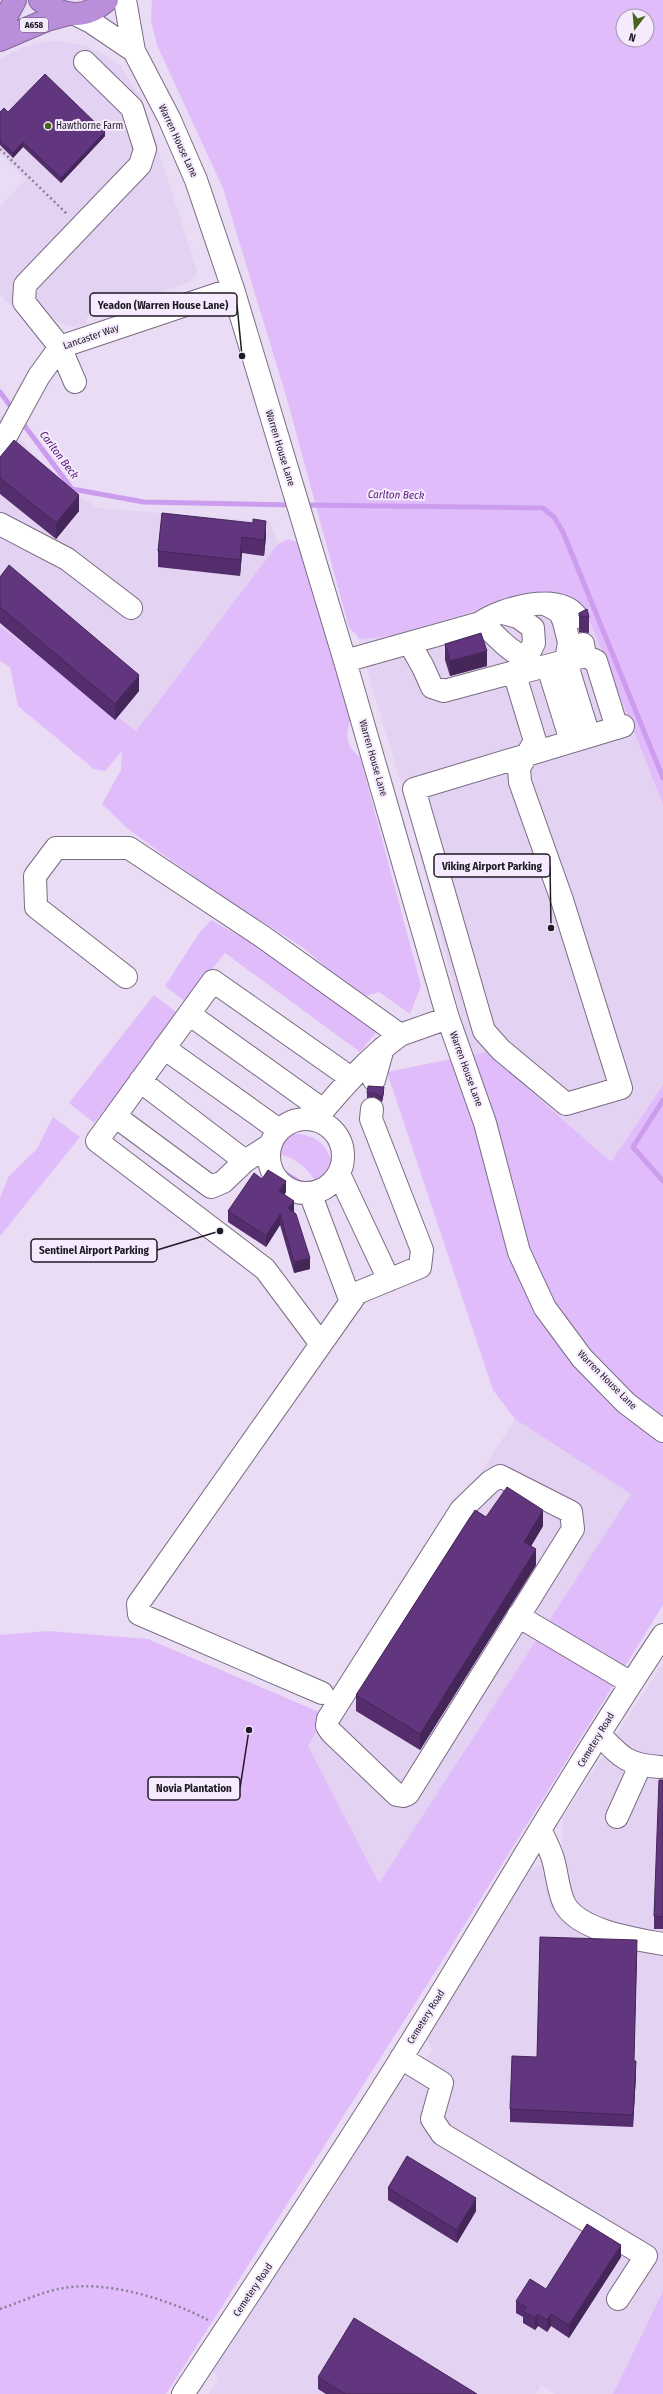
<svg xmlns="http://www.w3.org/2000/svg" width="663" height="2394" viewBox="0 0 663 2394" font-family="'Fira Sans Condensed',sans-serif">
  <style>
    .built { fill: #e3d2f1; fill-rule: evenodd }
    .green { fill: #e0bcfb; fill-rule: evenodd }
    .water { fill: #cc9dee }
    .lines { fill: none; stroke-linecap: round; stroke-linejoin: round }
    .stream { stroke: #cc9dee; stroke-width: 5 }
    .minor-casing { stroke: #796c82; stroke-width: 24 }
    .highway-casing { stroke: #846699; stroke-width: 24 }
    .path { stroke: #887f90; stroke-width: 2.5; stroke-dasharray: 2 3; stroke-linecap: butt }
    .minor { stroke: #fff; stroke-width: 22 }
    .highway { stroke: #ba8fd9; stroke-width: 22 }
    .wall { fill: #542e6c }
    .shaded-wall { fill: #452658 }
    .building { fill: #62367e; stroke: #452658 }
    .poi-dot { fill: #44651b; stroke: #f5eafe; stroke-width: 1.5 }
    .labels { text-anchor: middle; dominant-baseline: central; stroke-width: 4; stroke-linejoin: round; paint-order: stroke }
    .shield { fill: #f5eafe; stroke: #5f5865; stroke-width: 1 }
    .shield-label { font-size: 9px; font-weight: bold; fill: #1f1a23 }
    .poi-label { font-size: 10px; fill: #1f1a23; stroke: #f5eafe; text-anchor: start }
    .street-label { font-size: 10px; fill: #1f1a23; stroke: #f5eafe }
    .water-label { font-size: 11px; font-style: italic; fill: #561a77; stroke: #f5eafe }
    .leader { fill: none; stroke: #1f1a23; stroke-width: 1.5 }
    .callout-dot { fill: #1f1a23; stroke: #f5eafe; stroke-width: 1.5 }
    .callout { fill: #f5eafe; stroke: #1f1a23; stroke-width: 1.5 }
    .callout-label { font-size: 11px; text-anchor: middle; font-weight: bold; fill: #1f1a23 }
  </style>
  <rect width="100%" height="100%" fill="#e9dcf4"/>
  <path class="built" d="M152 0H663V1085L611 1162 486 1052 471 1054 402 786 353 623 303 428 287 399 223 188 157 45 151 20ZM623 16H647V40H623Z
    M63 41 86 46 107 56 120 65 142 100 197 271 195 277 189 282 86 318 87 324 74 327 63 324 49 316 35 329 0 295V207L26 179 0 154V59L21 48 42 42Z
    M0 416 59 483 98 508 270 522 278 544 122 750 0 649Z
    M515 1419 631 1494 379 1883 308 1746 326 1715Z
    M663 1664V2291L613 2394H555L541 2385 536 2394H209L218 2380 212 2368 332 2191 399 2080 415 2075 432 2050 425 2034 529 1870 563 1855 562 1818Z"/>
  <path class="green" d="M152 0H663V804L591 624 574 601 559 593 549 596 545 590 390 636 361 639 349 628 287 399 223 188 157 45 151 20ZM623 16H647V40H623Z
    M288 539 297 542 351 717C346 735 344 745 360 757L421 986 410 1014 379 992 360 998 304 948 215 892 128 829 102 804 121 770 122 751 105 771 94 769 18 706 10 667 0 661V626L136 731 278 544Z
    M211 920 272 954 379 1029 360 1052 225 953 186 1002 165 986 200 932Z
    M154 995 180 1015 94 1123 69 1103Z
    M486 1052 611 1162 663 1085V1605L439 1966 166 2394H0V1635L49 1631 148 1639 326 1715 308 1746 379 1883 631 1494 515 1419 493 1390 387 1072Z
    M53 1117 80 1137 0 1236V1197L9 1176 37 1149Z
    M290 1133C313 1135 323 1139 332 1161L324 1184 319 1186C310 1171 296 1157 278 1154Z
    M663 2291V2394H613Z"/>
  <path class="water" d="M283 1169 305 1183 303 1189 282 1173Z"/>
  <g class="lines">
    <path class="stream" d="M0 392 14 411
      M21 421 72 489 144 502 292 505
      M304 505 543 508 554 517 563 532 663 778
      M663 1100 633 1147 663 1181"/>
    <defs>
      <path id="minor" d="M125 0 134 51 169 118 196 180 233 289 345 661 448 1018 485 1123 519 1252 545 1308 582 1358 626 1403 663 1431
        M75 14 91 22 134 51
        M75 382 60 347 24 302 25 285 140 165 145 149 132 108 85 62
        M0 447 39 376 60 347 233 289
        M0 524 67 559 131 608
        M547 605 560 612 564 622 569 642 566 662 589 736
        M480 623C496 633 504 648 520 655L529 653 534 643 533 628 518 617 503 613
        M410 644 423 667 432 687 444 691 514 672 535 741 519 768 520 782 562 900 621 1088 566 1104 501 1050 484 1031 414 789 623 726
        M585 656 596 661 617 728
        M345 661 480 623C502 608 559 591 577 617
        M548 667 571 741
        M515 674 585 656 583 644
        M126 977 36 907 35 876 56 848H129L263 937 400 1035 448 1018
        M189 1014 323 1110
        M164 1048 279 1130
        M374 1080 383 1048
        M140 1081 245 1161
        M115 1116 211 1187 223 1182 245 1161 270 1145
        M269 1156a37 37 0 1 1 74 0a37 37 0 1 1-74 0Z
        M315 1120C341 1089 367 1059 400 1035
        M339 1174 389 1280
        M310 1193 351 1302
        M321 1344 265 1269 97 1141 213 981 351 1078
        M500 1476 571 1512 573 1529 408 1794 403 1796 397 1795 331 1732 327 1726 328 1719 461 1510 490 1482Z
        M518 1616 631 1683
        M322 1693 139 1614 138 1604 357 1293 420 1267 422 1250 371 1119 372 1109
        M599 1734C621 1757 627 1765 660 1767
        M617 1817 640 1766
        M541 1831C545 1840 550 1849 553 1859 557 1873 558 1890 564 1903 578 1931 636 1939 663 1944
        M401 2058 442 2083 432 2119 442 2134 646 2256 618 2299
        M183 2394C257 2282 331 2171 402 2057 489 1917 571 1773 663 1635"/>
      <path id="highway" d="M40 0C63 17 85 20 107 0
        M0 29 15 0
        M0 40 47 20 69 14"/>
    </defs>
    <use href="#minor" class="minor-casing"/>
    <use href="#highway" class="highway-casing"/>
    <path class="path" d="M0 149 67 214
      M0 2309C21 2302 43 2291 64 2288 108 2280 170 2300 208 2320"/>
    <use href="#minor" class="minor"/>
    <use href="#highway" class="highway"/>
  </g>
  <path class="wall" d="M0 112H8L105 136 61 183 23 147 13 158 0 145Z
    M0 457 79 511 56 539 0 494Z
    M162 513 266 536 264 556 242 553 240 576 158 567V551Z
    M0 577 139 691 115 720 0 623Z
    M579 613 589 617V633L579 632Z
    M445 644 487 666 450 676 445 660Z
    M384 1092 382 1102 374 1097 367 1098V1093Z
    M262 1179 286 1192 284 1195 294 1212 310 1269 294 1273 280 1225 266 1247 228 1222V1211Z
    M486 1517 543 1526 531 1546 536 1565 420 1750 356 1711V1695Z
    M663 1780V1929H654V1916Z
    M637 1952 634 2061 636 2074 633 2127 510 2122V2109L537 2057Z
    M388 2188 476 2211 457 2243 388 2200Z
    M621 2257 569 2338 551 2326 547 2332 538 2326 535 2330 523 2323V2317L516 2313V2301L546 2289Z
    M318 2377 477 2394H326L318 2389Z"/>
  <path class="shaded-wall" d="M105 132V136L61 183V178Z
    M23 142V147L13 158V153Z
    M79 495V511L56 539V523Z
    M266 521V536L264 556V540Z
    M242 537V553L240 576V560Z
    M487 651V666L450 676V661Z
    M139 675V691L115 720V704Z
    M384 1087V1092L382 1102V1098Z
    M286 1181V1192L279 1203V1191Z
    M294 1201V1212L288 1208Z
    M280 1214V1225L266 1247V1236Z
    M310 1258V1269L294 1273V1262Z
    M543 1510V1526L524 1558V1542Z
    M536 1549V1565L420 1750V1734Z
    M636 2061V2074L633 2127V2115Z
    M476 2198V2211L457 2243V2230Z
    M621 2245V2257L569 2338V2325Z
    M538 2314V2326L535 2330V2318Z
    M551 2314V2326L547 2332V2320Z"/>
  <path class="building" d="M45 74 105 132 61 178 23 142 13 153 0 141V112L4 108 8 112Z
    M14 440 79 495 56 523 0 478V457Z
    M162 513 253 523V519L266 521 264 540 242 537 240 560 158 551Z
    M9 565 139 675 115 704 0 607V577Z
    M587 609 589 617 579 616V613Z
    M481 633 487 651 450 661 445 644Z
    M368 1086 384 1087 382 1098 374 1092 367 1093Z
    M268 1170 286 1181 279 1191 294 1201 288 1208 296 1214 310 1258 294 1262 280 1214 266 1236 228 1211 254 1173 262 1179Z
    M507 1487 543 1510 524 1542 536 1549 420 1734 356 1695 475 1510 486 1517Z
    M659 1780H663V1917L654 1916Z
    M540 1937 637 1940 634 2061H636L633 2115 510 2109 512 2056 537 2057Z
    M407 2156 476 2198 457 2230 388 2188Z
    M587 2224 621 2245 569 2325 551 2314 547 2320 538 2314 535 2318 523 2311 526 2307 516 2301 530 2279 546 2289Z
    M354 2318 477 2394H345L318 2377Z"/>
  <circle class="poi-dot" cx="48" cy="126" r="4"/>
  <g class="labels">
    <rect class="shield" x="20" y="18" width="28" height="14" rx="3"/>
    <g class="shield-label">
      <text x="34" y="25">A658</text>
    </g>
    <g class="poi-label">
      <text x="56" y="126">Hawthorne Farm</text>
    </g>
    <g class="street-label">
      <text transform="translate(178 141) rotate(65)">Warren House Lane</text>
      <text transform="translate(91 337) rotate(-19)">Lancaster Way</text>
      <text transform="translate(280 448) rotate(73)">Warren House Lane</text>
      <text transform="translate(373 758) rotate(74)">Warren House Lane</text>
      <text transform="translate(466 1069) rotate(70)">Warren House Lane</text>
      <text transform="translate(607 1380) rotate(45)">Warren House Lane</text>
      <text transform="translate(596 1740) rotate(-59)">Cemetery Road</text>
      <text transform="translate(426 2017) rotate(-58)">Cemetery Road</text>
      <text transform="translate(253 2290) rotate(-56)">Cemetery Road</text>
    </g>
    <g class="water-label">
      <text transform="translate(59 455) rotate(53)">Carlton Beck</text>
      <text transform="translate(396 495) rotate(1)">Carlton Beck</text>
    </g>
  </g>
  <path class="leader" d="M242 356L237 305M551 928L550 866M220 1231L157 1250M249 1730L240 1788"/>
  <g class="callout-dot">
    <circle cx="242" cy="356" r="4"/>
    <circle cx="551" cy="928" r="4"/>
    <circle cx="220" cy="1231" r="4"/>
    <circle cx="249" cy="1730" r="4"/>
  </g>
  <g class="callout">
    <rect x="90" y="293" width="147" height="23" rx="4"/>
    <rect x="434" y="854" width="116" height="23" rx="4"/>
    <rect x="31" y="1239" width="126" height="23" rx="4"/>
    <rect x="148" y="1777" width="92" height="23" rx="4"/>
  </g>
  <g class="callout-label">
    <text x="163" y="309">Yeadon (Warren House Lane)</text>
    <text x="492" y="870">Viking Airport Parking</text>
    <text x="94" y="1254">Sentinel Airport Parking</text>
    <text x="194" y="1792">Novia Plantation</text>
  </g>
  <g transform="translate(635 28) rotate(196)"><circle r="19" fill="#f5eafe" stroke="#9f97a6"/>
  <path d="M0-3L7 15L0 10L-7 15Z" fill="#44651b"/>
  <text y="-6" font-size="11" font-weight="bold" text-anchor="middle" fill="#1f1a23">N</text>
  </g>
</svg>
